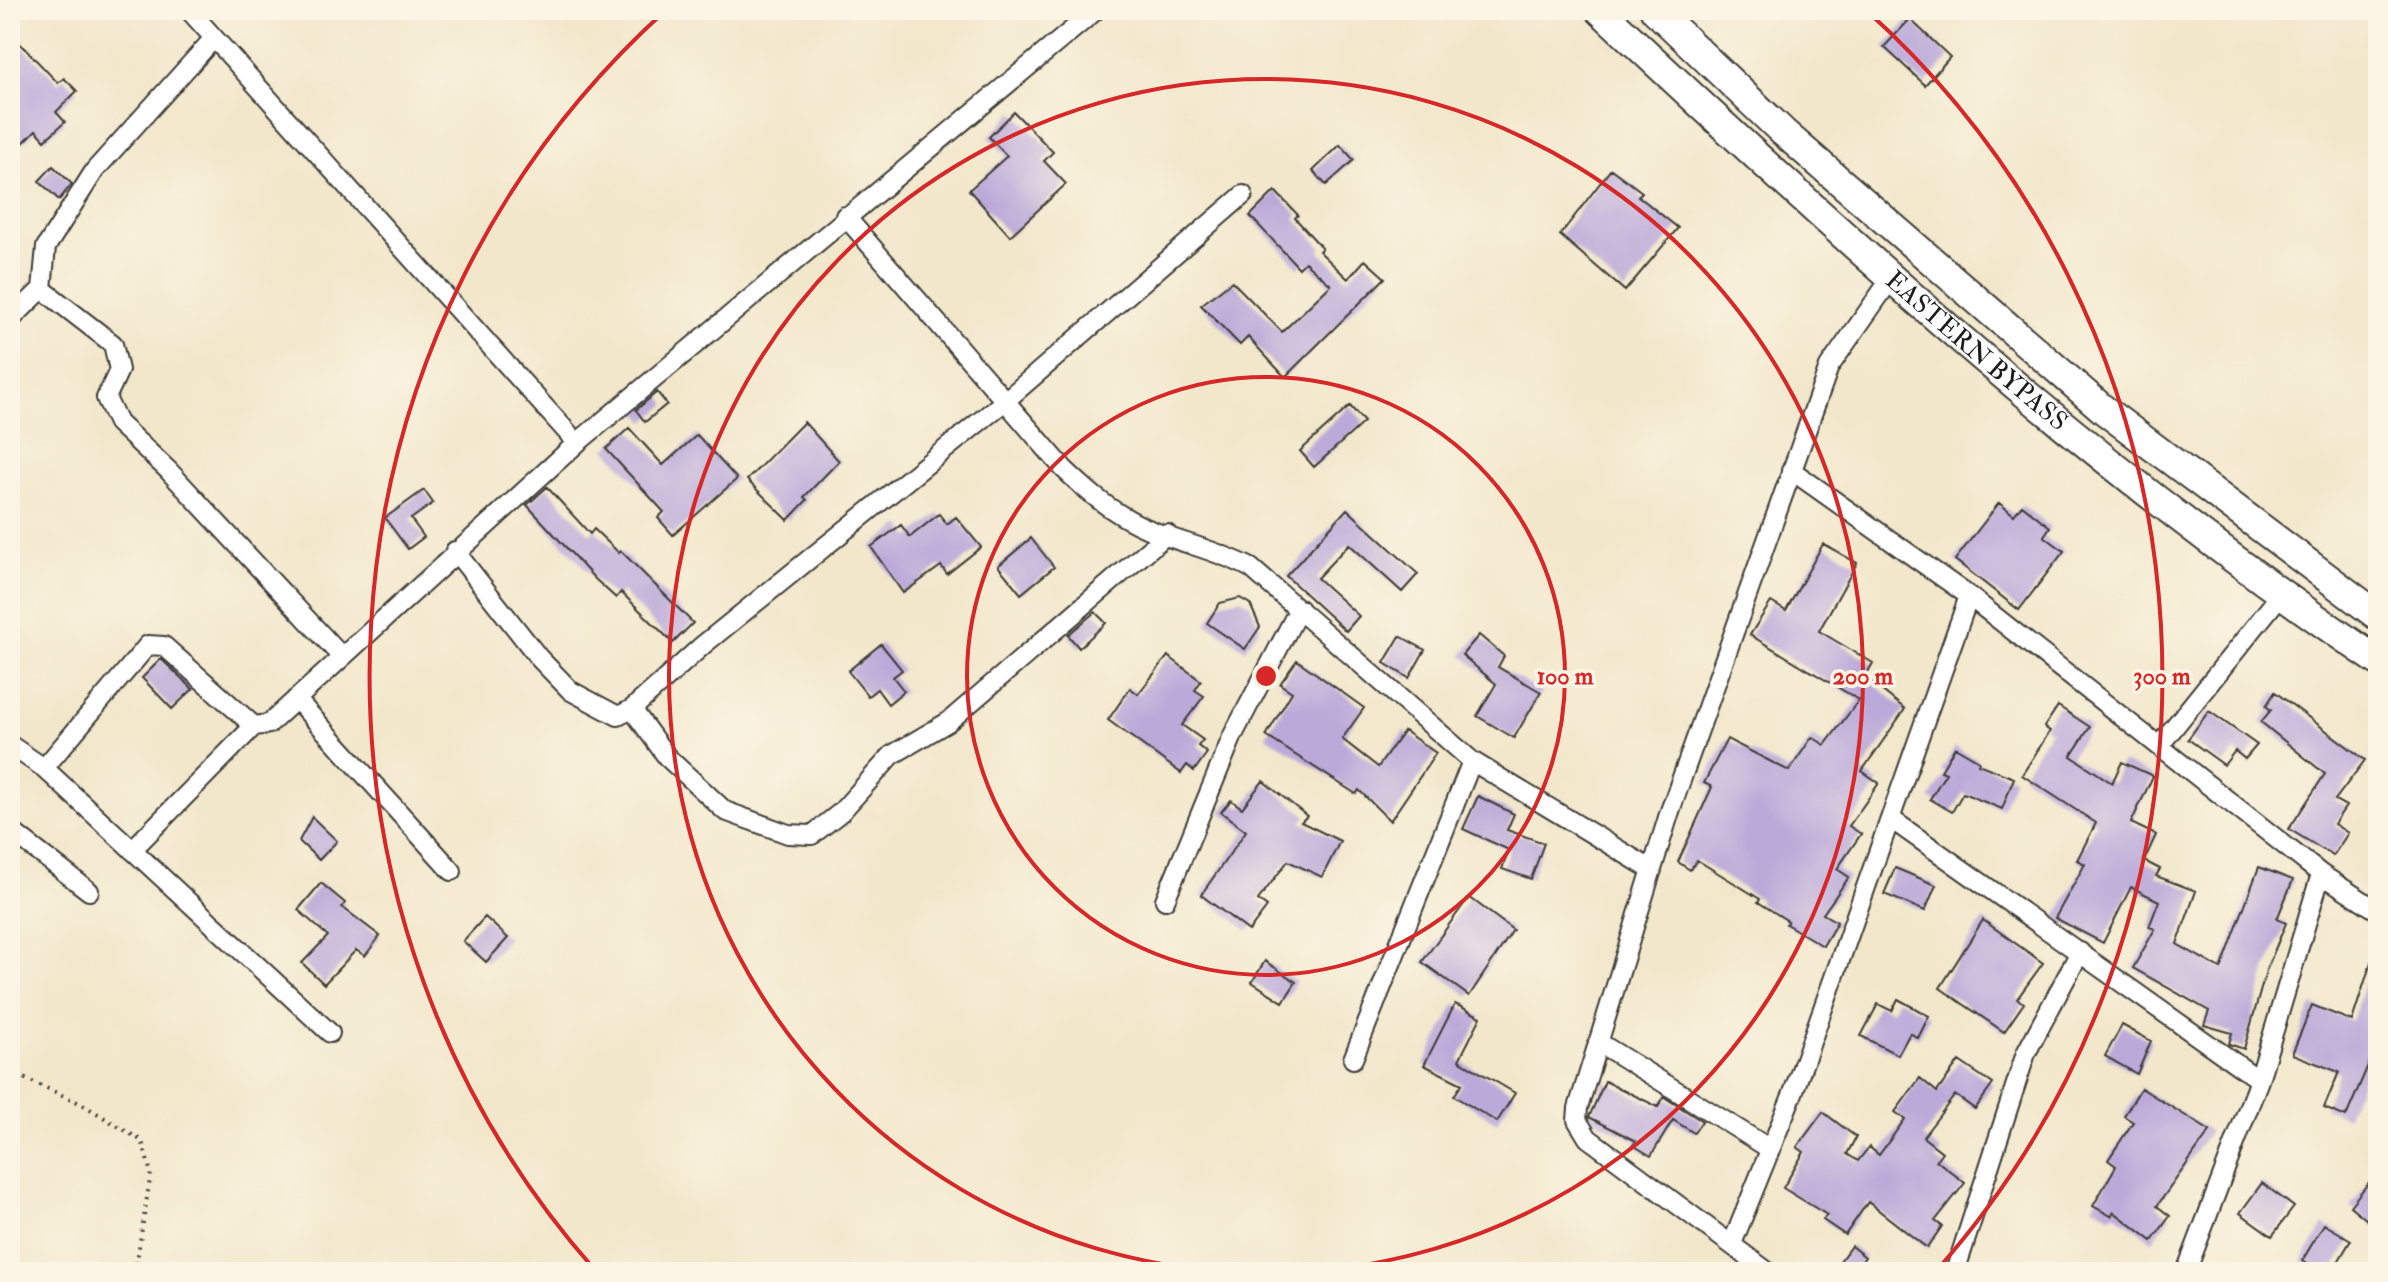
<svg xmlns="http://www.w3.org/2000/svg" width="2388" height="1282" viewBox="0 0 2388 1282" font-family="'IM FELL Double Pica',serif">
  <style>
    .building { fill: #bbaad9 }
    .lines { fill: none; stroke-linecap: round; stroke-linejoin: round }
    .minor-casing { stroke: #3c3a36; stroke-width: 22 }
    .primary-casing { stroke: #3c3a36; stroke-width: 32 }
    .path { stroke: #3c3a36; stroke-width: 4; stroke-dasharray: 2 6; stroke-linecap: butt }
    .minor { stroke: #fff; stroke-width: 18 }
    .primary { stroke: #fff; stroke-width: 28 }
    .ring { fill: none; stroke: #d62828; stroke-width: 4 }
    .labels { text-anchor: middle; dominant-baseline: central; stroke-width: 7; stroke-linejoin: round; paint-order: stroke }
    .street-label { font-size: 26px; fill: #1c1c1c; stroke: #fcf5e5 }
    .centre { fill: #d62828; stroke: #fcf5e5; stroke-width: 4 }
    .ring-label { font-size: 24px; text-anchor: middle; font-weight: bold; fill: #d62828; stroke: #fcf5e5; stroke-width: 7; stroke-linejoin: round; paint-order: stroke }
  </style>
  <rect width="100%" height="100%" fill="#fcf5e5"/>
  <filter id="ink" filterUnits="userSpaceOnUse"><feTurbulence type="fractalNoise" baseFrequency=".0125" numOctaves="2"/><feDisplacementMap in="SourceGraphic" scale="16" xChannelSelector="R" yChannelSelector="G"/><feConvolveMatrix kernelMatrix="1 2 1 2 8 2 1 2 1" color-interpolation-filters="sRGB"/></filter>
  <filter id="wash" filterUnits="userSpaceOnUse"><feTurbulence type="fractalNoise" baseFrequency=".006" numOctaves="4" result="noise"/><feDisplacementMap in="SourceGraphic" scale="32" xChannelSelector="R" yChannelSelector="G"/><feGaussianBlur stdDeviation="1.8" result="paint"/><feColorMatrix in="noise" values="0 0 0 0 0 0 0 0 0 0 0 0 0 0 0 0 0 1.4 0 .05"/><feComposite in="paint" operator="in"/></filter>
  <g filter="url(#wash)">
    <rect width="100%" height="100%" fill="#f2e7cb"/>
    <g id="blocks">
      <path class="building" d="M1910 19 1950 57 1925 85 1884 47Z
        M10 33 58 83 64 78 77 91 56 112 65 122 45 140 36 130 23 143 10 130Z
        M1014 112 1053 152 1044 161 1066 184 1010 236 969 190 1007 156 989 137Z
        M1340 145 1354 160 1326 185 1313 171Z
        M53 166 72 184 59 200 39 181Z
        M1611 169 1642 192 1638 196 1678 228 1625 291 1560 235Z
        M1275 191 1298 215 1295 218 1322 248 1319 251 1348 279 1365 260 1385 278 1285 377 1248 337 1240 345 1201 305 1232 281 1282 332 1331 285 1305 262 1299 268 1250 216Z
        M657 392 667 404 645 422 636 410Z
        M1350 406 1364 422 1314 467 1300 451Z
        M804 422 839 461 804 497 807 500 788 520 747 480Z
        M629 428 663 465 697 435 737 479 673 535 658 518 664 512 606 449Z
        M547 487 590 534 594 529 619 553 621 551 693 623 673 643 621 592 616 598 595 579 527 505Z
        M424 490 433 503 411 519 424 537 408 549 385 518Z
        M1999 503 2014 515 2022 505 2050 527 2044 536 2064 551 2019 610 1955 560Z
        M1347 509 1418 574 1402 592 1349 544 1317 578 1359 616 1346 631 1286 576Z
        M939 514 947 524 956 517 981 547 947 574 941 566 903 593 871 547 901 525 910 537Z
        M1031 538 1054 567 1021 594 998 566Z
        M1823 544 1857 563 1819 631 1873 663 1865 677 1905 709 1862 771 1879 783 1849 826 1861 834 1837 869 1849 877 1823 914 1837 922 1823 946 1786 924 1788 921 1758 902 1760 899 1697 860 1690 870 1678 862 1712 787 1704 783 1727 739 1789 771 1812 737 1825 745 1859 700 1750 635 1771 602 1786 611Z
        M1240 598 1250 604 1260 627 1245 649 1207 623 1220 603Z
        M1095 612 1106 623 1079 648 1068 635Z
        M1479 635 1504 656 1498 667 1541 692 1514 738 1477 716 1496 684 1462 655Z
        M1400 636 1425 650 1409 678 1384 663Z
        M881 644 902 670 893 677 904 691 888 704 877 689 868 696 848 671Z
        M1168 656 1201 681 1195 690 1204 696 1182 725 1203 740 1198 746 1207 753 1194 771 1187 765 1181 773 1108 720 1130 688 1138 694Z
        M161 659 193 689 172 709 142 678Z
        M1297 660 1364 708 1342 739 1378 767 1404 731 1436 753 1390 821 1359 790 1356 794 1266 736 1292 692 1280 684Z
        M2275 692 2365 760 2335 800 2346 806 2334 824 2348 833 2333 856 2289 829 2325 774 2261 722 2271 710 2266 706Z
        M2058 706 2090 727 2071 756 2112 783 2122 762 2153 776 2131 823 2156 835 2144 861 2160 869 2156 876 2196 891 2177 944 2221 969 2259 867 2293 880 2277 919 2286 923 2266 971 2244 1049 2229 1044 2232 1033 2204 1025 2209 1011 2133 968 2155 929 2149 927 2159 901 2131 887 2103 943 2055 918 2085 864 2077 860 2096 823 2022 775 2050 731 2044 727Z
        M2209 711 2257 745 2245 759 2235 751 2224 765 2188 739Z
        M1955 747 1979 761 1978 764 2014 778 2002 809 1963 793 1952 812 1930 799 1946 773 1941 771Z
        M1263 781 1307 816 1301 822 1340 841 1322 877 1288 861 1258 900 1267 907 1249 931 1201 895 1246 831 1221 812 1231 800 1242 808Z
        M1478 796 1514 814 1507 830 1544 843 1531 879 1502 869 1509 850 1463 829Z
        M312 817 337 841 319 860 299 841Z
        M1895 868 1936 885 1925 911 1884 894Z
        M321 883 345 903 342 907 380 936 365 956 356 950 324 984 302 963 328 936 298 910Z
        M1469 897 1513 930 1469 996 1422 962Z
        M485 917 508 938 486 962 463 941Z
        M1983 920 2043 963 2017 999 2024 1003 2004 1032 1940 988Z
        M2375 950H2378V1042L2346 1117 2324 1108 2339 1072 2292 1054 2312 1005 2352 1021Z
        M1265 961 1296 982 1283 1002 1252 982Z
        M1898 999 1929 1016 1918 1038 1910 1033 1898 1055 1861 1036 1878 1004 1892 1011Z
        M1455 1004 1481 1017 1459 1060 1515 1093 1497 1122 1454 1096 1462 1084 1424 1065Z
        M2122 1025 2151 1041 2137 1074 2105 1056Z
        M1959 1061 1993 1084 1975 1109 1955 1095 1923 1137 1942 1152 1936 1160 1965 1183 1935 1221 1942 1226 1927 1248 1868 1202 1845 1235 1823 1220 1827 1215 1783 1188 1804 1152 1797 1147 1823 1112 1856 1137 1847 1154 1858 1161 1869 1147 1879 1155 1905 1119 1895 1112 1920 1078 1937 1092Z
        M1605 1081 1658 1107 1664 1097 1702 1121 1694 1133 1673 1120 1651 1156 1633 1145 1636 1141 1589 1117Z
        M2141 1088 2210 1131 2157 1206 2170 1216 2152 1241 2114 1212 2111 1216 2093 1206 2116 1166 2108 1160 2133 1122 2124 1116Z
        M2378 1171V1229L2350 1206Z
        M2262 1183 2294 1207 2272 1236 2240 1213Z
        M2324 1224 2351 1240 2332 1272H2308L2311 1267 2302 1261Z
        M1851 1246 1865 1257 1854 1272H1832Z"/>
    </g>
  </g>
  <g filter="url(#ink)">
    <use href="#blocks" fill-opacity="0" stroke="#3c3a36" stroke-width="2"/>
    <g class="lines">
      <defs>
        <path id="minor" d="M189 10 577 443
          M214 38 95 170 46 247 42 289 113 344 119 370 106 398 118 423 168 470 342 657
          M845 216 1064 469C1084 488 1104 506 1128 519 1166 541 1212 547 1251 568L1472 761 1652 870
          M10 320 42 289
          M1791 470 1969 596 2321 874 2378 911
          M455 551 539 658 571 691 618 716 632 709 703 645 1005 401 1243 195
          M296 699 452 871
          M632 709 667 757 725 811 788 834 812 835 841 812 892 755 948 722 1167 534
          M10 745 44 768 330 1033
          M2159 746 2282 593
          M44 768 148 645 164 646 254 726 269 724 577 443 1096 10
          M1891 819 2259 1080
          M10 830 89 891
          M132 850 254 726
          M1165 900 1233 735 1299 609
          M1598 1042 1770 1149
          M1353 1059 1472 761
          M1732 1244 1793 1093 1969 596
          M1768 1272 1588 1138 1577 1120 1578 1108 1670 811 1829 367 1890 280
          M1955 1272 2026 1053 2080 952
          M2186 1272 2259 1080 2321 874"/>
        <g id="primary">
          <path id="s1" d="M1600 10C1846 242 2097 472 2378 661"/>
          <path d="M1655 10 1783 132 2104 410 2378 616"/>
        </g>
      </defs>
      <use href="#minor" class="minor-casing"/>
      <use href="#primary" class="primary-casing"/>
      <path class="path" d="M10 1072 82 1104 142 1141 151 1173 135 1272"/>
      <use href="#minor" class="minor"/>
      <use href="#primary" class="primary"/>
    </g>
  </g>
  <g class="ring">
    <circle cx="1266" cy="676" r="299"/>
    <path d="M1230 1272A597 597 0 1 1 1302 1272"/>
    <path d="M595 1270A896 896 0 0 1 666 10M1866 10A896 896 0 0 1 1937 1270"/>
  </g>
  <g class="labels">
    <g class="street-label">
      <text stroke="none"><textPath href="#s1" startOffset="508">EASTERN BYPASS</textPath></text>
    </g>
  </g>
  <circle cx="1266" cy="676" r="12" class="centre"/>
  <g class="ring-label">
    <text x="1565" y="684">100 m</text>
    <text x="1863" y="684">200 m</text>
    <text x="2162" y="684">300 m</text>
  </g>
  <rect width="2388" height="1282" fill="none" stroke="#fcf5e5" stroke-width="40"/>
</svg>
